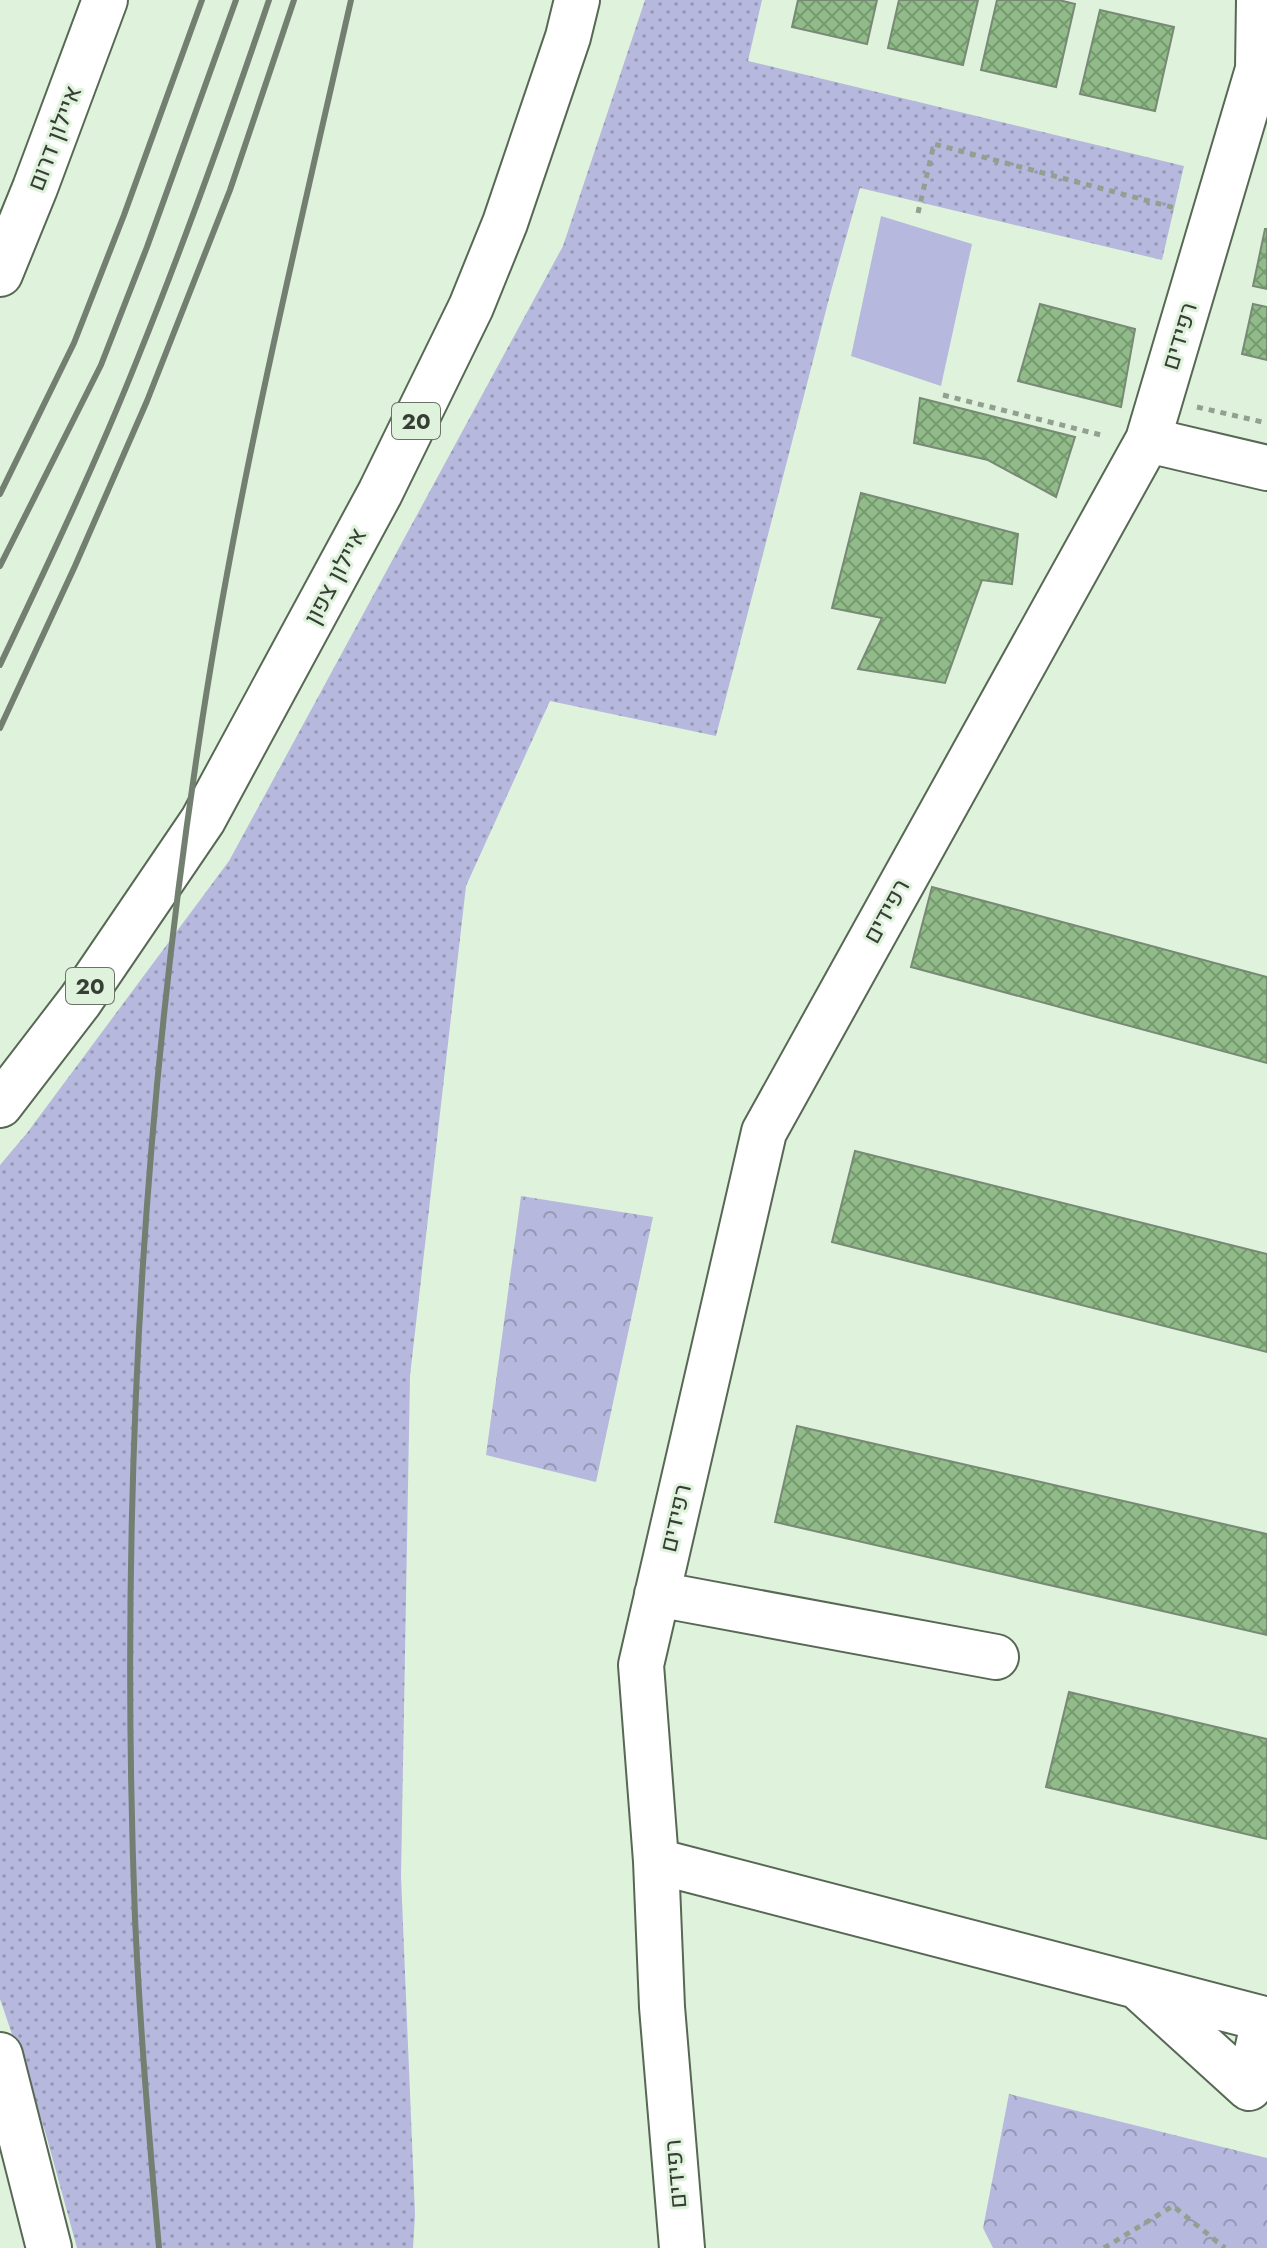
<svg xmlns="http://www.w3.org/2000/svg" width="1267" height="2248" viewBox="0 0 1267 2248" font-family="Jost,Heebo,sans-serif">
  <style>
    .grass { fill: url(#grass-dots) }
    .park { fill: url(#park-crowns) }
    .garden { fill: #b6b9dd }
    .building { fill: url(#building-cross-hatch); stroke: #788975; stroke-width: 2 }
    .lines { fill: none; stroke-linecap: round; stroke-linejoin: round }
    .minor-casing { stroke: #576854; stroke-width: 48 }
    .highway-casing { stroke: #576854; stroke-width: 48 }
    .path { stroke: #92a090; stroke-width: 5; stroke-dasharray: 6 6; stroke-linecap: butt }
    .minor { stroke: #fff; stroke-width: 44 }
    .highway { stroke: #fff; stroke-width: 44 }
    .rail { stroke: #727f71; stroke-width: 6 }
    .labels { text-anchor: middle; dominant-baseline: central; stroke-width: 6; stroke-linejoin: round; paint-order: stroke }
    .shield { fill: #dff3dc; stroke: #697467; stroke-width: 2 }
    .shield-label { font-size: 22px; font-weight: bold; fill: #363e35 }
    .street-label { font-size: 24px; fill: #363e35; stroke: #dff3dc }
  </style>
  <defs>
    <pattern id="grass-dots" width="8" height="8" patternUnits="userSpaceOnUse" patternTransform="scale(2)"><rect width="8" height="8" fill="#b6b9dd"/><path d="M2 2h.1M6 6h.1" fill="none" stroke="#9598b4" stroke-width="1.8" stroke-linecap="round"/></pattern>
    <pattern id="park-crowns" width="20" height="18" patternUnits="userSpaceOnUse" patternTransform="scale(2)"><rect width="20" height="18" fill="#b6b9dd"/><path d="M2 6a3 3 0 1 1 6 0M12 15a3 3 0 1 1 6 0" fill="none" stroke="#9598b4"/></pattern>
    <pattern id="building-cross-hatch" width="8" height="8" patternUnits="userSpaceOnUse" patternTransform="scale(2)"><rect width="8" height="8" fill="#91bc89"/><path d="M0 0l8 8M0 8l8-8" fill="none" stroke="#779a71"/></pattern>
  </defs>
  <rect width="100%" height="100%" fill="#dff3dc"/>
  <path class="grass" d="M645 0H762L748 61 1184 166 1162 260 860 188 831 291 716 736 550 701 466 886 410 1376 401 1876 415 2214 413 2248H77L45 2131 0 1999V1165L27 1133 229 861 563 246Z"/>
  <path class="park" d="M521 1196 653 1217 596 1482 486 1455Z
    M1009 2094 1267 2158V2248H993L983 2228Z"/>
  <path class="garden" d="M881 216 972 244 941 386 851 356Z"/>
  <path class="building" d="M798 0H877L867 44 792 27Z
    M899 0H978L963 65 888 48Z
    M997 0H1059L1075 4 1056 87 981 70Z
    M1100 10 1174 27 1155 111 1080 94Z
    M1265 229H1267V289L1253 286Z
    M1040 304 1135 329 1121 407 1018 381Z
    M1253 304 1267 307V360L1242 354Z
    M920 398 1075 437 1056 497 988 460 914 443Z
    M861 493 1018 534 1012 584 982 580 945 683 858 669 882 618 832 608Z
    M932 887 1267 977V1063L911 967Z
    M855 1151 1267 1254V1352L832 1242Z
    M797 1426 1267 1534V1635L775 1522Z
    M1069 1692 1267 1739V1839L1046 1787Z"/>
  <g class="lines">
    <defs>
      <path id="minor" d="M1148 440 1267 468
        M657 1594 996 1657
        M656 1861 1264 2019 1249 2088 1138 1987
        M0 2055 49 2248
        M682 2248 662 2007 656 1861 641 1665 764 1132 1148 440 1258 69 1259 0"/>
      <path id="highway" d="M0 274 35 188 105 0
        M0 1105 80 1001 203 820 380 493 471 307 505 223 568 37 577 0"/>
    </defs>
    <use href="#minor" class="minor-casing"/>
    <use href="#highway" class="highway-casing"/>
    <path class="path" d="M918 213 934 144 1175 208
      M943 395 1105 436
      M1197 407 1267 423
      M1104 2248 1173 2206 1225 2248"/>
    <use href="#minor" class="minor"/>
    <use href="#highway" class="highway"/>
    <path class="rail" d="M0 494 74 343 124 215 202 0
      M0 566 101 365 147 247 236 0
      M0 665C48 564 96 463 137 360 185 241 228 121 269 0
      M0 728 75 566 147 401 230 190 294 0
      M159 2248C149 2138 140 2028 135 1918 120 1528 140 1134 198 748 235 496 295 248 351 0"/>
  </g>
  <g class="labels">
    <g class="shield">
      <rect x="392" y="403" width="48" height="36" rx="6"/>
      <rect x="66" y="968" width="48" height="36" rx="6"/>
    </g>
    <g class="shield-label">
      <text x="416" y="421">20</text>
      <text x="90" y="986">20</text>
    </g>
    <g class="street-label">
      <text transform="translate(54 138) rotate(-69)">איילון דרום</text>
      <text transform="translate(1179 336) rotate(-73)">רפידים</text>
      <text transform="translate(335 576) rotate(-62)">איילון צפון</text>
      <text transform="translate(886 911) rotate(-61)">רפידים</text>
      <text transform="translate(675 1518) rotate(-77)">רפידים</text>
      <text transform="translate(675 2174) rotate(-95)">רפידים</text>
    </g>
  </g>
</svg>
